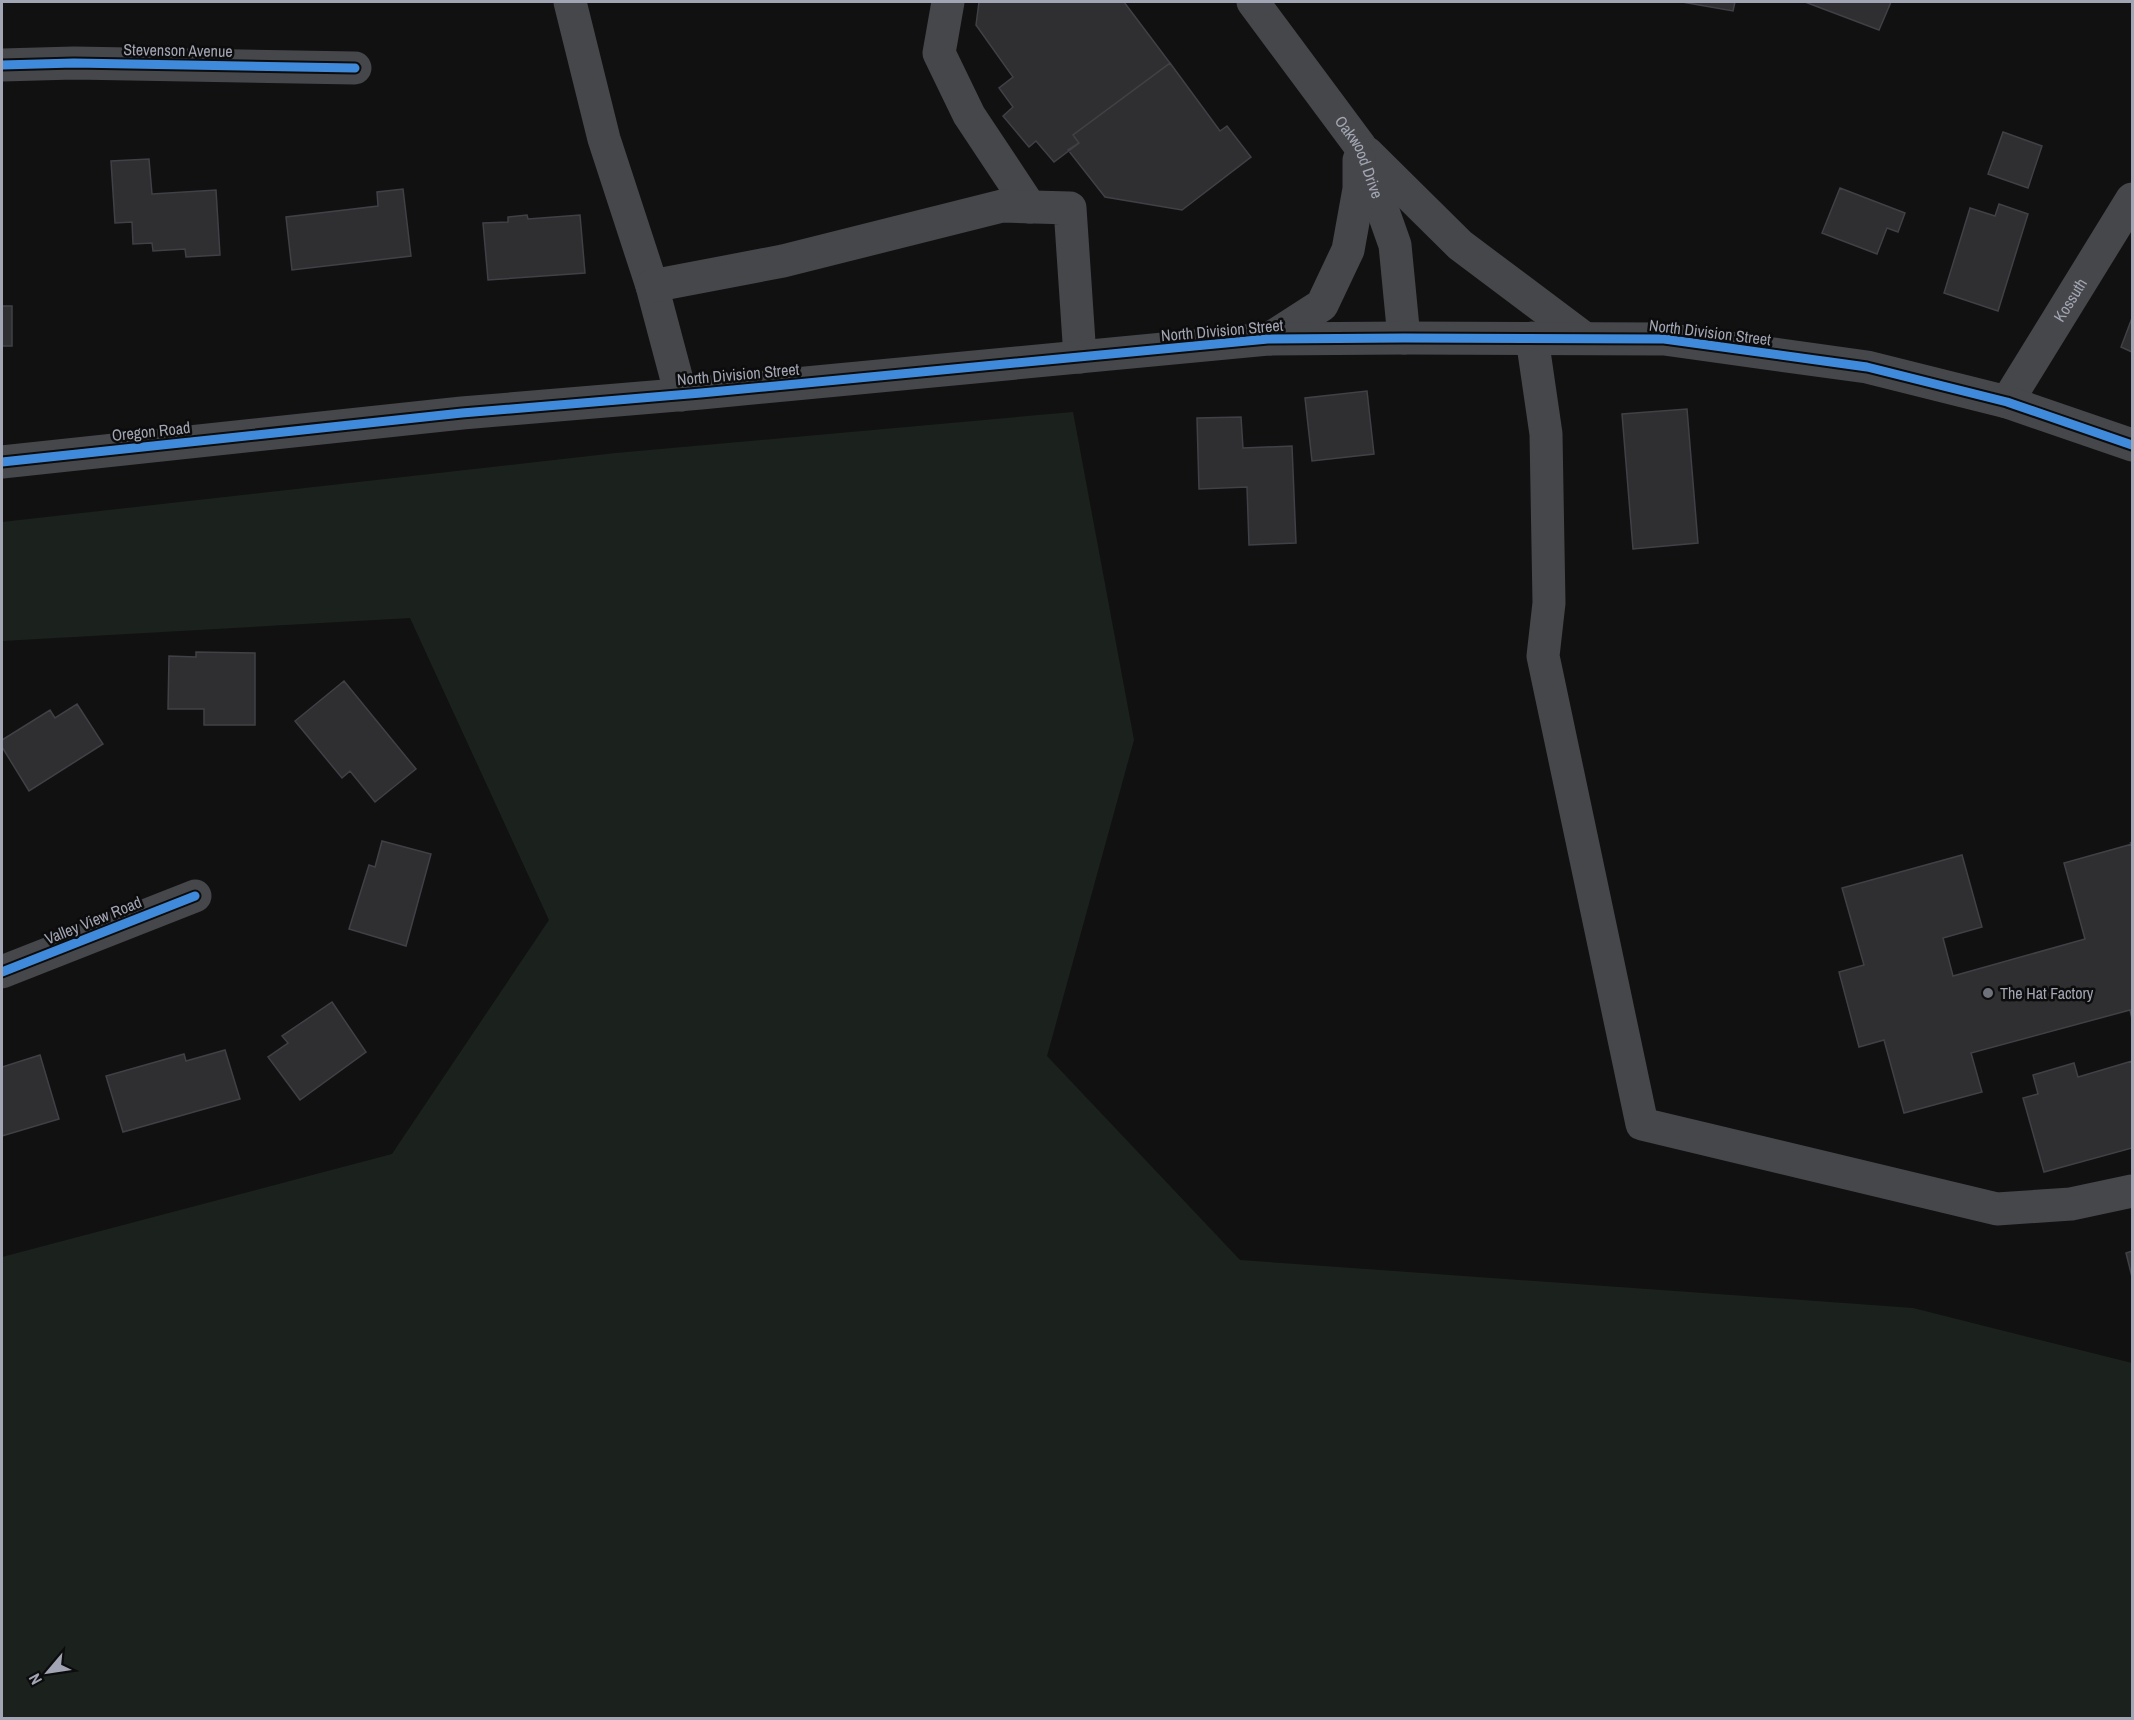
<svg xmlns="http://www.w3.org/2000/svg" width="2134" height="1720" viewBox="0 0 2134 1720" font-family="'Archivo Narrow',sans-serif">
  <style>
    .green { fill: #1b221d }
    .building { fill: #2f2f31; stroke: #404146; stroke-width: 1.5 }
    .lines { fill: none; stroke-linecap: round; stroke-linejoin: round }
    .minor { stroke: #46474a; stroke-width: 33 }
    .cycleway-casing { stroke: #0c0c0d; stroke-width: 13 }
    .cycleway { stroke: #408adc; stroke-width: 9 }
    .poi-dot { fill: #6f717b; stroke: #0c0c0d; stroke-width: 2 }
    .labels { text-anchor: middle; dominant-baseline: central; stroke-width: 5; stroke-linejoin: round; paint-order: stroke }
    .street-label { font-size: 16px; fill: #a2a5b3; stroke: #0c0c0d }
    .poi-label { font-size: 16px; fill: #a2a5b3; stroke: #0c0c0d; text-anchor: start }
  </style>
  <rect width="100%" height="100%" fill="#111112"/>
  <path class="green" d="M1073 412 1134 740 1047 1056 1240 1260 1913 1308 2132 1363V1718H2V1257L392 1154 549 920 410 618 2 641V522L616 453Z"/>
  <path class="building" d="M979 2H1124L1170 63 1073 135 1079 143 1054 162 1036 141 1029 147 1003 116 1013 107 999 88 1013 77 976 25Z
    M1682 2H1735L1733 11Z
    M1805 2H1891L1879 30Z
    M1170 63 1220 131 1227 126 1251 157 1182 210 1105 197 1068 150 1079 143 1073 135Z
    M2003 132 2042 146 2028 188 1988 174Z
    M149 159 152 194 216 190 220 255 186 257 185 249 153 251 152 243 133 244 132 222 115 223 111 161Z
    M1840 188 1905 213 1898 232 1887 228 1877 254 1822 233Z
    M403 189 411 256 292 270 286 217 378 206 377 192Z
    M1999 204 2028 214 1998 311 1944 293 1970 208 1995 216Z
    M527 215 528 219 580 215 585 273 488 280 483 223 508 222V217Z
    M2 306H12V346H2Z
    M2132 318V352L2121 347Z
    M1367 391 1374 454 1312 461 1305 398Z
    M1687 409 1698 543 1633 549 1622 414Z
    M1241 417 1243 448 1292 446 1296 543 1249 545 1247 487 1199 489 1197 418Z
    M196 652 255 653V725H204V709H168L169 656 196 657Z
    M344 681 416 769 375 802 350 771 342 778 295 721Z
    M77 704 103 744 29 791 2 747V740L50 710 55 718Z
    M382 841 431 854 406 946 349 929 369 865 375 867Z
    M2131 843H2132V1019L2130 1010 1971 1053 1982 1092 1904 1113 1884 1040 1859 1047 1839 972 1864 965 1842 888 1962 855 1982 927 1943 938 1953 976 2085 939 2064 863 2132 844Z
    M332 1002 366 1052 300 1100 268 1057 288 1043 282 1036Z
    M225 1050 240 1099 123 1132 106 1076 184 1054 186 1061Z
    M40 1055 59 1119 2 1136V1067Z
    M2132 1061V1148L2044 1172 2023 1098 2038 1094 2033 1075 2074 1063 2078 1077Z
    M2132 1251V1277L2126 1253Z"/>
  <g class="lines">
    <g class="minor">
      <path d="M570 2 604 139 652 286 681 395"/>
      <path d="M948 2 939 53 969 115 1030 207"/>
      <path id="s1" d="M1253 2 1360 146 1395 245 1404 338"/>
      <path d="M2 65 74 63 355 68"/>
      <path d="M1367 153 1460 245 1584 338"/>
      <path d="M652 286 783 261 1002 206 1070 208 1080 357"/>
      <path d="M1532 338 1546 434 1549 603 1543 656 1642 1124 1997 1209 2071 1204 2132 1191"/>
      <path d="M1269 339 1322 305 1348 250 1359 189V160"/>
      <path id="s2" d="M2007 402 2132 199"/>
      <path d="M2 462 462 413 701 393 1268 339 1404 338 1664 339 1867 367 2007 402 2132 445"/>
      <path d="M2 972 195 896"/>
    </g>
    <defs>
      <path id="cycleway" d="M2 65 74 63 355 68
        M2 462 462 413 701 393 1268 339 1404 338 1664 339 1867 367 2007 402 2132 445
        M2 972 195 896"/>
    </defs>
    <use href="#cycleway" class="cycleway-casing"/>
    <use href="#cycleway" class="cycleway"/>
  </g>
  <circle class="poi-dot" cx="1988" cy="993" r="6"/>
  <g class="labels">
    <g class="street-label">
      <text transform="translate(178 50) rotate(1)">Stevenson Avenue</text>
      <text stroke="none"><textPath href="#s1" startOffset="189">Oakwood Drive</textPath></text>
      <text stroke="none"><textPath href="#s2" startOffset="120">Kossuth</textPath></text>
      <text transform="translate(1222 330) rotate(-5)">North Division Street</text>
      <text transform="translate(1710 332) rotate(7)">North Division Street</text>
      <text transform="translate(738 374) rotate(-5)">North Division Street</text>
      <text transform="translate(151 431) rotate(-6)">Oregon Road</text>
      <text transform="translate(93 920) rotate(-22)">Valley View Road</text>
    </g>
    <g class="poi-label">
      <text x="2000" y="993">The Hat Factory</text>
    </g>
  </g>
  <rect width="2134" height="1720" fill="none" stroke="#a2a5b3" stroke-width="6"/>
  <g transform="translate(48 1672) rotate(241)" stroke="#0c0c0d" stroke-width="4.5" paint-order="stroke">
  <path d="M0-4.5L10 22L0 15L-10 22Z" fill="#a2a5b3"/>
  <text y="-9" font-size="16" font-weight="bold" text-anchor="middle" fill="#a2a5b3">N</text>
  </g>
</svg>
